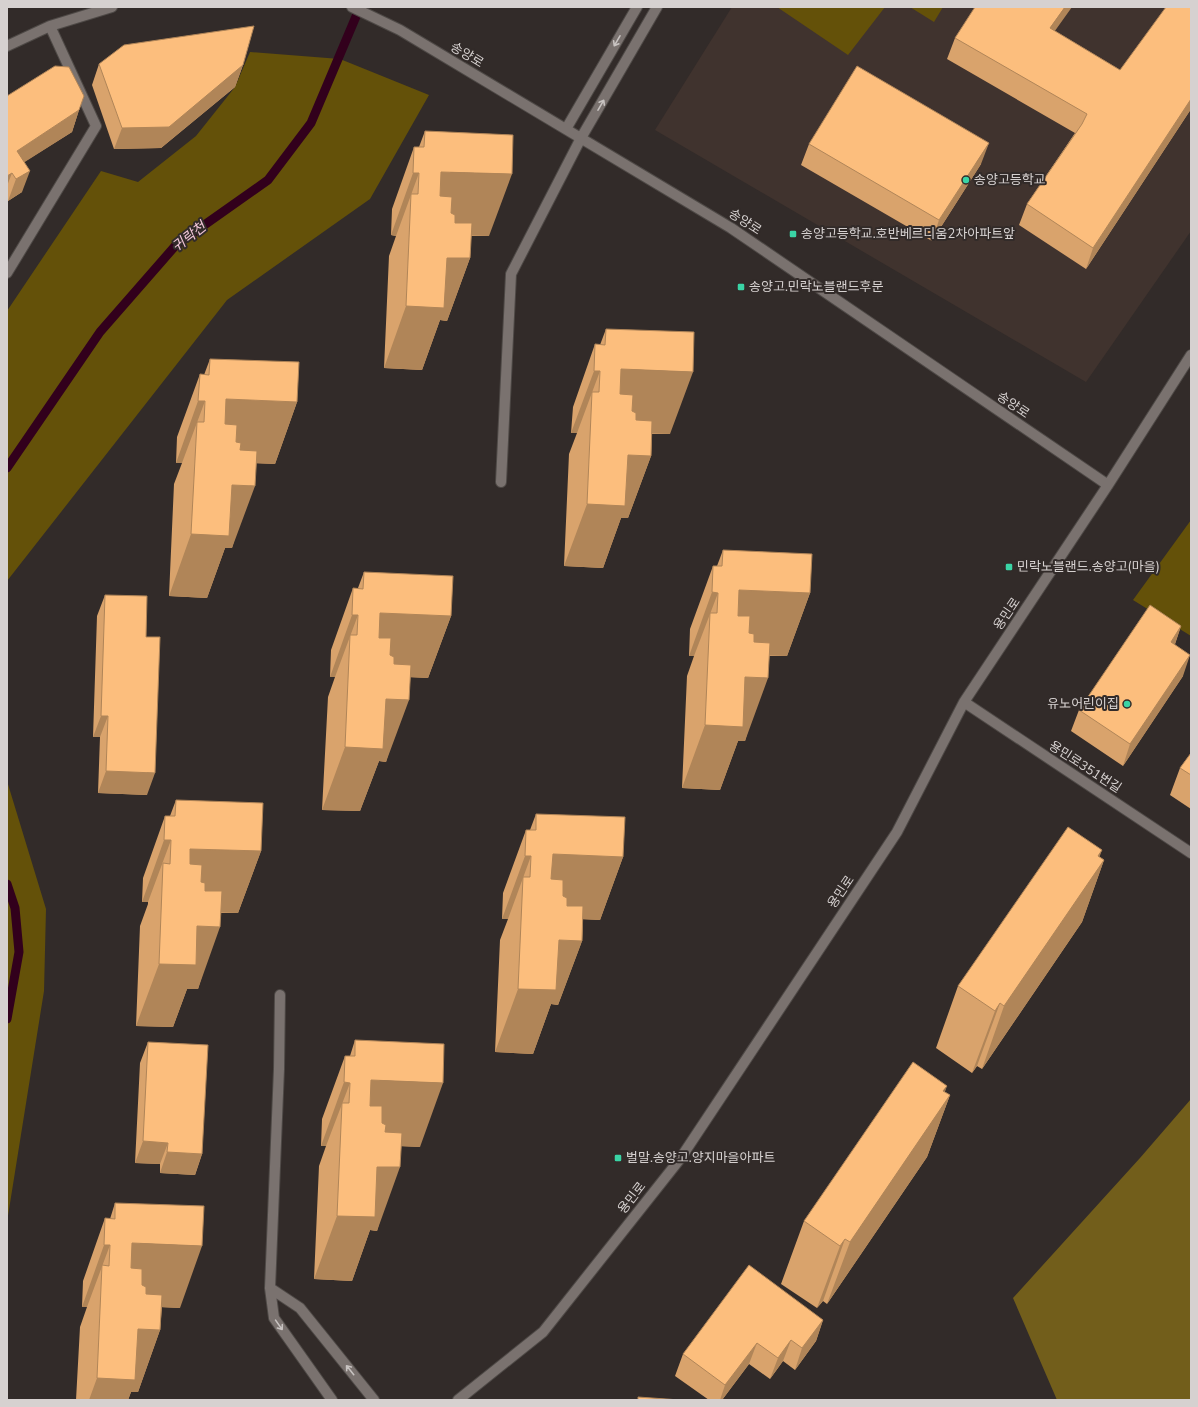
<svg xmlns="http://www.w3.org/2000/svg" width="1198" height="1407" viewBox="0 0 1198 1407" font-family="'Nunito Sans','Noto Sans KR',sans-serif">
  <style>
    .built { fill: #40332e }
    .green { fill: #645109 }
    .forest { fill: #725e1b }
    .lines { fill: none; stroke-linecap: round; stroke-linejoin: round }
    .stream { stroke: #32001c; stroke-width: 9 }
    .minor-casing { stroke: #4e4946; stroke-width: 12 }
    .minor { stroke: #7a726f; stroke-width: 10 }
    .wall { fill: #d9a36c }
    .shaded-wall { fill: #b08558 }
    .building { fill: #fcbe7d; stroke: #b08558 }
    .oneway { stroke: #c8c3c1 }
    .poi-dot { fill: #3ad4a5; stroke: #322b29; stroke-width: 1.5 }
    .labels { text-anchor: middle; dominant-baseline: central; stroke-width: 4; stroke-linejoin: round; paint-order: stroke }
    .street-label { font-size: 13px; fill: #d6d1d0; stroke: #322b29 }
    .poi-label { font-size: 13px; fill: #d6d1d0; stroke: #322b29; text-anchor: start }
    .water-label { font-size: 14px; font-style: italic; fill: #f2c6d8; stroke: #322b29 }
  </style>
  <rect width="100%" height="100%" fill="#322b29"/>
  <path class="built" d="M732 7H1191V231L1086 382 655 130Z"/>
  <path class="green" d="M777 7H885L848 55Z
    M910 7H943L934 22Z
    M250 52 340 59 429 95 370 199 227 300 7 581V311L101 171 138 182 196 136 235 87Z
    M1191 520V636L1133 600Z
    M7 781 46 909 44 991 7 1222Z"/>
  <path class="forest" d="M1191 1099V1400H1057L1013 1298 1140 1158Z"/>
  <g class="lines">
    <path class="stream" d="M7 468 100 332 176 245 268 180 311 123 360 7
      M7 884 15 908 19 952 7 1019"/>
    <defs>
      <path id="minor" d="M352 7 400 30 731 228 1108 485
        M7 46 50 26 112 7
        M566 129 637 7
        M7 273 96 126 50 26
        M501 482 511 274 581 138 657 7
        M964 702 1191 853
        M280 995 279 1069 270 1288 274 1318 332 1400
        M270 1288 300 1308 374 1400
        M458 1400 543 1332 680 1159 897 832 964 702 1108 485 1191 355"/>
    </defs>
    <use href="#minor" class="minor-casing"/>
    <use href="#minor" class="minor"/>
  </g>
  <path class="wall" d="M1191 7V109L1086 269 1019 225 1027 204 1075 133 947 59 955 38 1055 31 1120 70Z
    M99 64 243 65 235 87 161 148 114 149 92 85Z
    M7 96 79 110 72 132 24 162 22 192 8 201 7 199Z
    M425 131 489 236H471L470 258 447 321 440 320 422 370 384 368 389 256 396 236 391 235 392 209 414 147H419Z
    M809 144 981 164 932 241 801 165Z
    M606 329 670 434H652L651 456 628 518H621L603 568 564 566 569 454 577 433H571L573 407 595 344 600 345Z
    M210 359 297 402 275 464 256 463 232 548H225L207 598 169 596 174 484 182 463H176L177 437 200 374 204 375Z
    M723 550 810 593 787 656H769L745 741H738L720 790 682 788 687 676 694 656H689L690 629 713 566H717Z
    M364 572 451 616 428 678 410 677 386 762 379 761 360 811 322 810 328 697 335 677H330L331 650 353 588H358Z
    M105 595 146 637 147 795 98 793 100 737H93L97 616Z
    M1181 626 1175 644 1183 676 1123 766 1071 731 1079 710Z
    M1191 753V809L1170 795 1180 768Z
    M176 800 261 851 238 913H221L198 989H187L173 1027 136 1026 140 926 148 904V902H142L143 878 165 816H170Z
    M536 814 623 857 600 920 583 919 582 941 558 1005 551 1004 533 1054 495 1052 500 940 508 919H502L503 893 526 830H530Z
    M1100 857 1104 860 1082 922 982 1069 977 1066 972 1073 936 1048 958 986Z
    M355 1040 420 1147 401 1146 377 1231 370 1230 352 1281 314 1279 319 1166 326 1146H321L322 1119 345 1056H350Z
    M148 1042 202 1154 195 1175 160 1173V1164L135 1163 140 1063Z
    M945 1092 950 1095 927 1157 827 1304 823 1301 817 1308 781 1284 804 1221Z
    M115 1203 180 1308 162 1307 160 1330 138 1392H131L128 1400H76L80 1327 87 1307H82L83 1281 105 1218 110 1219Z
    M823 1320 816 1341 795 1370 783 1361 770 1379 749 1364 722 1400H709L675 1376 683 1354Z"/>
  <path class="shaded-wall" d="M1065 7H1072L1042 49 1050 28Z
    M243 65 235 87 161 148 114 149 122 128Z
    M1191 99V109L1086 269 1093 248Z
    M79 110 72 132 9 172 17 151Z
    M989 143 981 164 932 241 939 220Z
    M30 171 22 192 8 201 16 179Z
    M441 172 512 174 489 236 418 234Z
    M12 173 7 186V176Z
    M413 173H419L396 236 391 235Z
    M447 258H470L447 321 440 320 422 370 384 368 406 306Z
    M621 369 693 372 670 434 599 432Z
    M594 371H600L577 433H571Z
    M226 399 297 402 275 464 203 461Z
    M198 401H205L182 463H176Z
    M628 455 651 456 628 518H621L603 568 564 566 587 504Z
    M232 485 255 486 232 548H225L207 598 169 596 191 534Z
    M739 590 810 593 787 656 716 654Z
    M712 592 718 593 694 656H689Z
    M380 613 451 616 428 678 357 675Z
    M352 615H358L335 677H330Z
    M1181 626 1174 647 1171 642Z
    M1190 655 1183 676 1123 766 1130 744Z
    M745 677 768 678 745 741H738L720 790 682 788 705 725Z
    M386 699 409 700 386 762 379 761 360 811 322 810 345 747Z
    M101 716H108L100 737H93Z
    M106 771 155 773 147 795 98 793Z
    M164 840H171L148 902H142Z
    M190 849 261 851 238 913 168 911Z
    M1102 850 1092 877 1104 860 1082 922 982 1069 1004 1006Z
    M553 854 623 857 600 920 529 917Z
    M525 856H531L508 919H502Z
    M197 926 220 927 198 989H187L173 1027 136 1026 159 964Z
    M559 940 582 941 558 1005 551 1004 533 1054 495 1052 518 989Z
    M1000 1003 977 1066 972 1073 995 1011Z
    M371 1080 443 1083 420 1147 348 1144Z
    M344 1082 350 1083 326 1146H321Z
    M947 1086 937 1114 950 1095 927 1157 827 1304 850 1242Z
    M143 1141 168 1143 160 1164 135 1163Z
    M167 1152 202 1154 195 1175 160 1173Z
    M377 1167H400L377 1231 370 1230 352 1281 314 1279 337 1216Z
    M845 1239 823 1301 817 1308 840 1246Z
    M132 1243 202 1246 180 1308 109 1305Z
    M104 1245H110L87 1307H82Z
    M823 1320 816 1341 795 1370 802 1348Z
    M138 1329 160 1330 138 1392H131L128 1400H89L97 1378Z
    M791 1340 783 1361 770 1379 778 1358Z
    M757 1343 749 1364 722 1400H720L725 1385Z"/>
  <path class="building" d="M975 7H1065L1050 28 1120 70 1166 7H1191V99L1093 248 1027 204 1082 124 1087 114 955 38Z
    M254 26 243 65 169 127 122 128 99 64 124 45Z
    M55 66 69 67 84 96 79 110 17 151 30 171 16 179 12 173 7 176V96Z
    M857 66 989 143 939 220 809 144Z
    M425 131 513 135 512 174 441 172 440 196 452 197 451 213 455 215V223H472L470 258H447L444 308 406 306 411 194H418L419 173H413L414 147H424Z
    M606 329 694 332 693 372 621 369 620 394 633 395 632 411 636 413V420L652 421 651 456 628 455 625 506 587 504 592 392H599L600 371H594L595 344 605 345Z
    M210 359 299 362 297 402 226 399 225 424 237 425 236 442 241 443 240 450 257 451 255 486 232 485 229 536 191 534 197 422H204L205 401H198L200 374 209 375Z
    M723 550 812 554 810 593 739 590 738 616H750L749 633 754 634V642L770 643 768 678 745 677 743 727 705 725 710 613H717L718 593 712 592 713 566H722Z
    M364 572 453 576 451 616 380 613 379 638H391L390 655 394 657V664L411 665 409 700 386 699 383 749 345 747 350 635H357L358 615H352L353 588 363 589Z
    M105 595 147 596 146 637H160L155 773 106 771 108 716H101Z
    M1150 605 1181 626 1171 642 1190 655 1130 744 1079 710Z
    M1191 753V775L1180 768Z
    M176 800 263 803 261 851 190 849V864L202 865 201 882 205 883V891H222L220 927 197 926 196 965 159 964 163 863 170 864 171 840H164L165 816H175Z
    M536 814 625 817 623 857 553 854 551 879 563 880V896L567 898V906H583L582 941 559 940 556 990 518 989 523 877H530L531 856H525L526 830H536Z
    M1068 827 1102 850 1098 856 1104 860 1004 1006 1000 1003 995 1011 958 986Z
    M355 1040 444 1044 443 1083 371 1080 370 1106H382V1123L386 1125 385 1132 402 1133 400 1167H377L375 1217 337 1216 342 1103H349L350 1083 344 1082 345 1056H355Z
    M148 1042 208 1045 202 1154 167 1152 168 1143 143 1141Z
    M913 1062 947 1086 943 1091 950 1095 850 1242 845 1239 840 1246 804 1221Z
    M115 1203 204 1206 202 1246 132 1243 131 1268 142 1269V1285L146 1287V1294L162 1295 160 1330 138 1329 135 1380 97 1378 102 1265 109 1266 110 1245H104L105 1218 115 1219Z
    M749 1265 823 1320 802 1348 791 1340 778 1358 757 1343 725 1385 683 1354Z
    M638 1397 680 1400H638Z"/>
  <defs><path id="oneway-shaft" d="M-6 0H5M1.5-3L5.5 0L1.5 3" fill="none" stroke-width="1.6" stroke-linecap="round" stroke-linejoin="round"/></defs>
  <g class="oneway">
    <use href="#oneway-shaft" transform="translate(617 41) rotate(120)"/>
    <use href="#oneway-shaft" transform="translate(601 105) rotate(-60)"/>
    <use href="#oneway-shaft" transform="translate(279 1325) rotate(55)"/>
    <use href="#oneway-shaft" transform="translate(350 1370) rotate(-129)"/>
  </g>
  <g class="poi-dot">
    <circle cx="966" cy="180" r="4"/>
    <rect x="789" y="230" width="8" height="8" rx="2"/>
    <rect x="737" y="283" width="8" height="8" rx="2"/>
    <rect x="1005" y="563" width="8" height="8" rx="2"/>
    <circle cx="1127" cy="704" r="4"/>
    <rect x="614" y="1154" width="8" height="8" rx="2"/>
  </g>
  <g class="labels">
    <g class="street-label">
      <text transform="translate(467 55) rotate(31)">송양로</text>
      <text transform="translate(745 222) rotate(33)">송양로</text>
      <text transform="translate(1013 405) rotate(34)">송양로</text>
      <text transform="translate(1007 614) rotate(-56)">용민로</text>
      <text transform="translate(1085 767) rotate(33)">용민로351번길</text>
      <text transform="translate(841 892) rotate(-56)">용민로</text>
      <text transform="translate(632 1198) rotate(-52)">용민로</text>
    </g>
    <g class="poi-label">
      <text x="974" y="180">송양고등학교</text>
      <text x="801" y="234">송양고등학교.호반베르디움2차아파트앞</text>
      <text x="749" y="287">송양고.민락노블랜드후문</text>
      <text x="1017" y="567">민락노블랜드.송양고(마을)</text>
      <text x="1119" y="704" text-anchor="end">유노어린이집</text>
      <text x="626" y="1158">벌말.송양고.양지마을아파트</text>
    </g>
    <g class="water-label">
      <text transform="translate(189 237) rotate(-38)">귀락천</text>
    </g>
  </g>
  <rect width="1198" height="1407" fill="none" stroke="#d6d1d0" stroke-width="16"/>
</svg>
